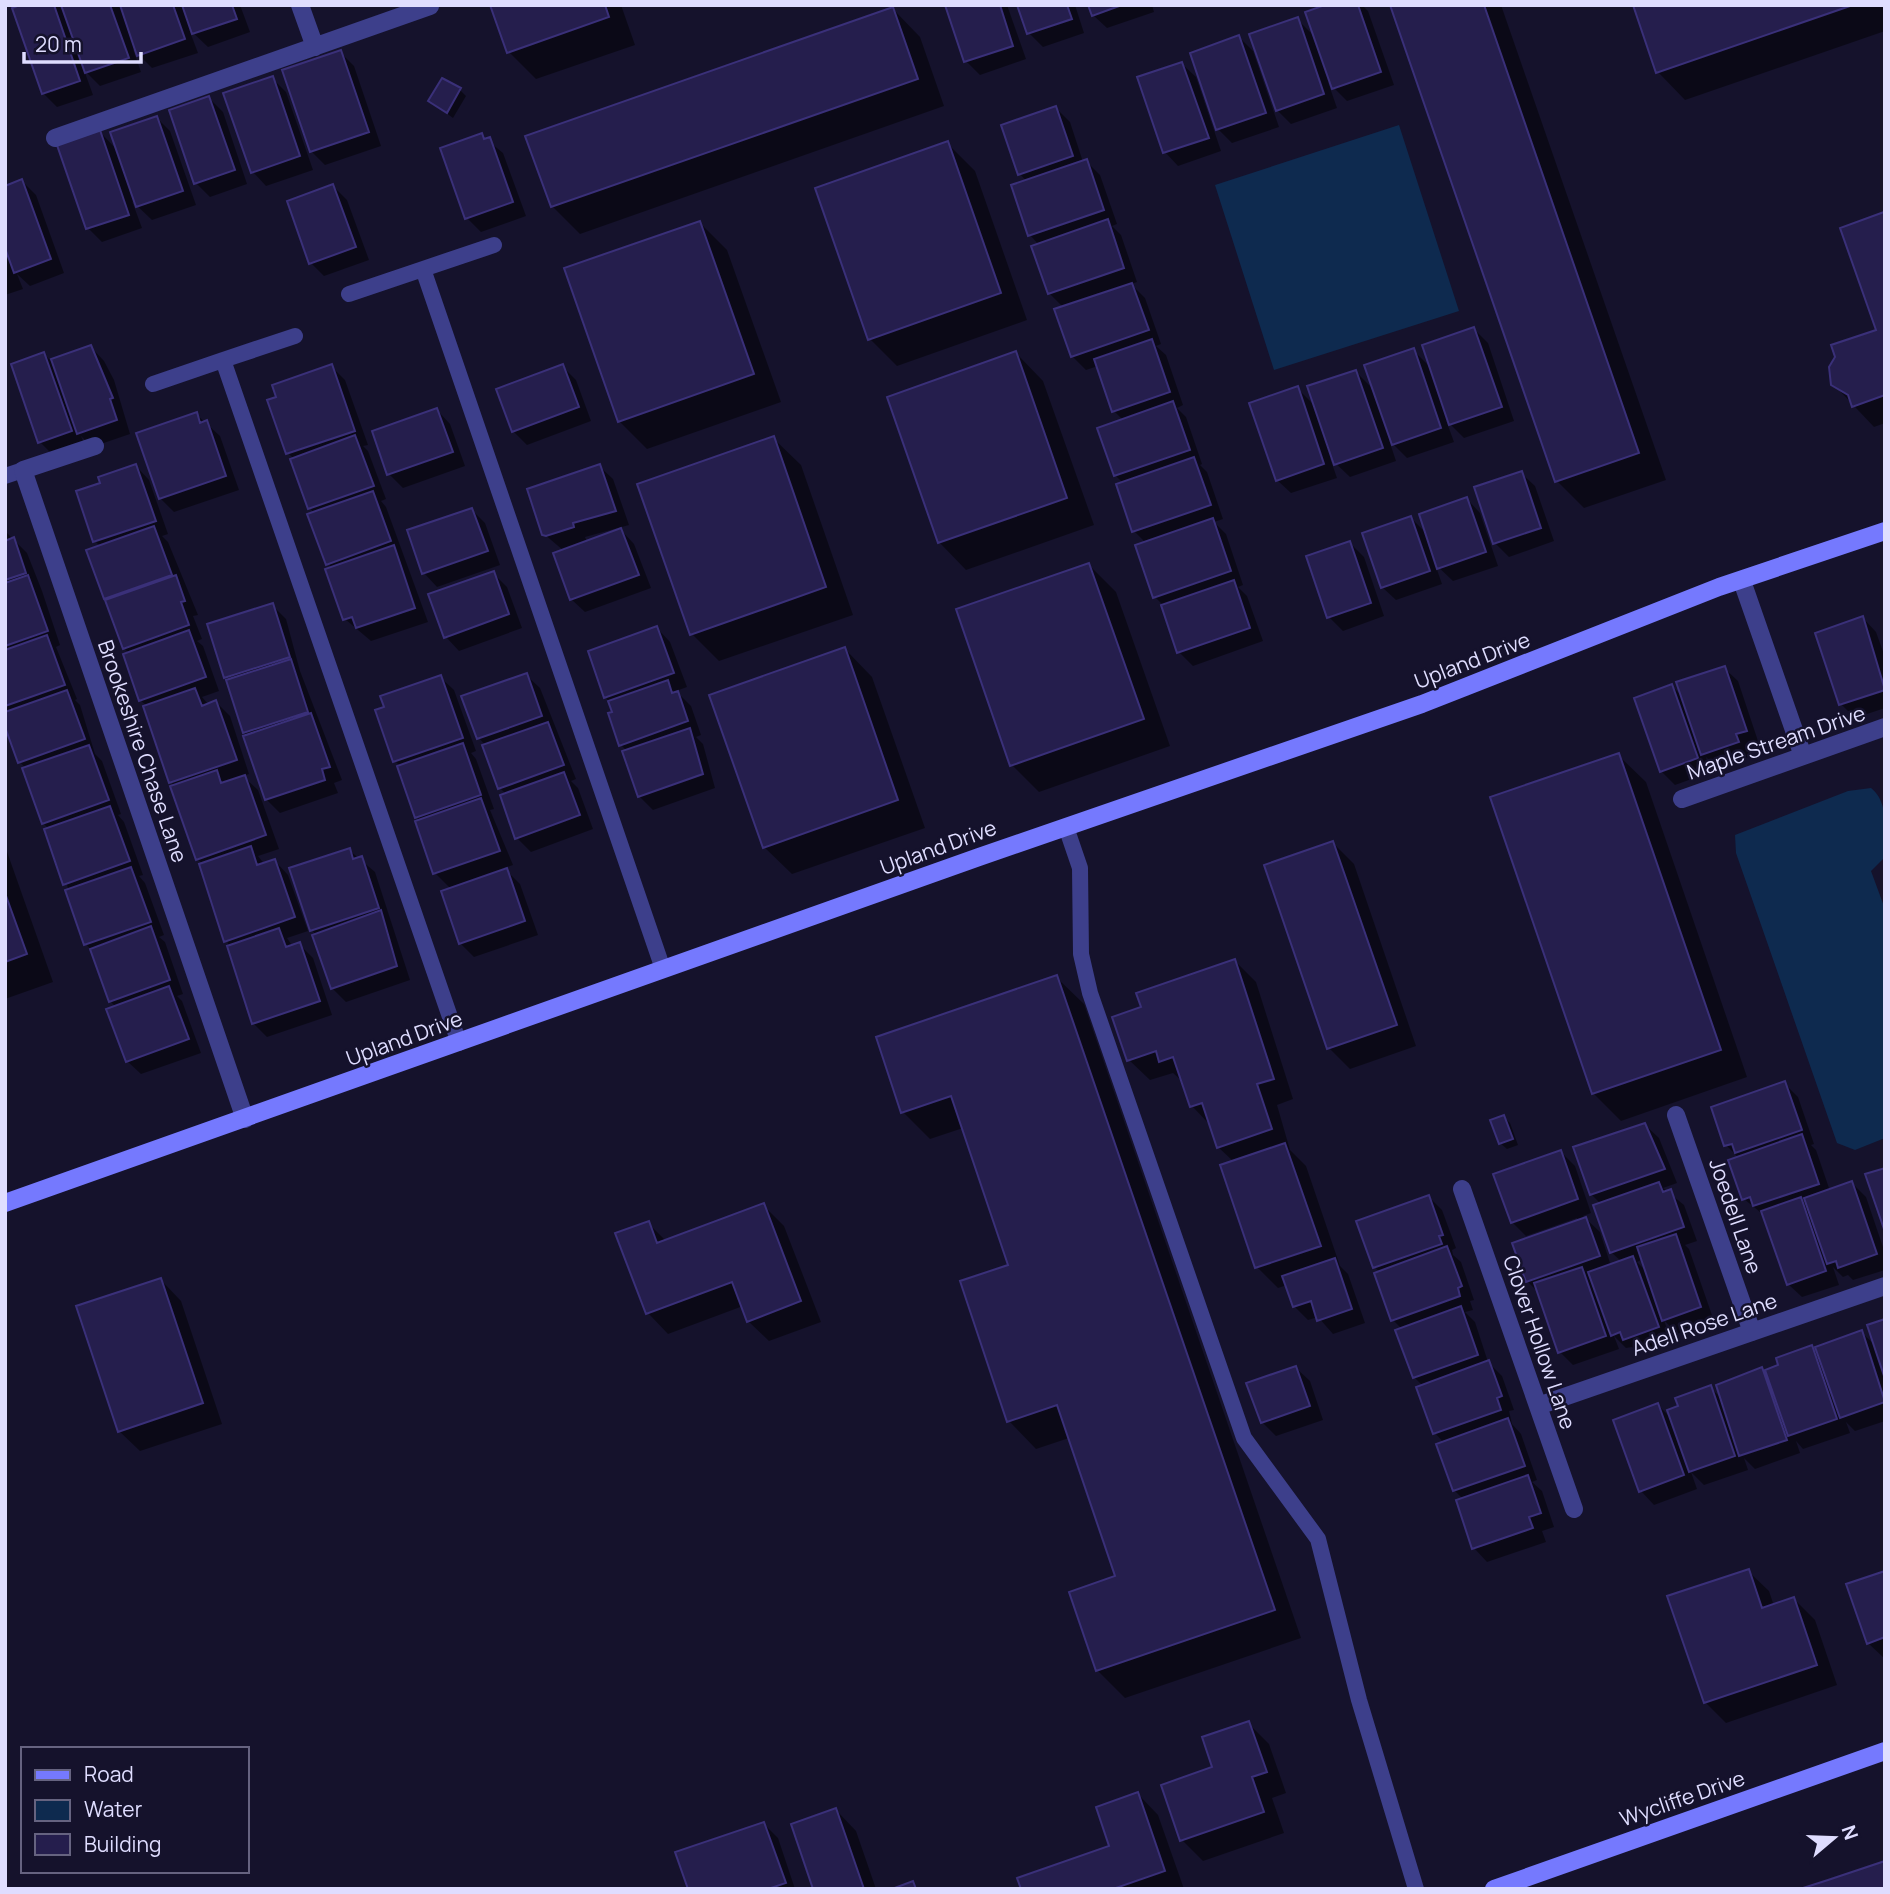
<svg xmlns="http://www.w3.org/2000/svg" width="1890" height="1894" viewBox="0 0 1890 1894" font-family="Manrope,sans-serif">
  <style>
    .water { fill: #0e2a4f }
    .shadow { fill: #0007; fill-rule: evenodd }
    .building { fill: #251e4d; stroke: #3a3079; stroke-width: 2 }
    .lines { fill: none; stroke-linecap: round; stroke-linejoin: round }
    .lane { stroke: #3d3f8b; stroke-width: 16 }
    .street { stroke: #3d3f8b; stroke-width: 18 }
    .secondary { stroke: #7579fe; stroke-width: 18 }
    .labels { text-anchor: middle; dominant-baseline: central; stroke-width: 5; stroke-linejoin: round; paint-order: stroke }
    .street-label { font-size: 21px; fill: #dfddff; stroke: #15122c }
  </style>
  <rect width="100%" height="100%" fill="#15122c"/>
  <path class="water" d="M1399 125 1459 311 1274 370 1215 185Z
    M1871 788C1890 803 1885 835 1885 857L1871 871 1885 909V1138L1855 1150 1837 1143 1736 853 1735 835 1848 791Z"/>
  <path class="shadow" d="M26 5H58L66 13 63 5H240L250 32 208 47 189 29 198 53 152 68 133 49 141 72 100 86 84 70 93 95 57 107 43 93Z
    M492 5H621L635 45 536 79 509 52Z
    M946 5H1007L1026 59 980 75 966 61Z
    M1019 5H1075L1084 33 1043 47 1029 33Z
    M1090 5H1152L1154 12 1107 28 1093 15Z
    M1331 5H1362L1368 11 1394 85 1347 101 1328 82 1337 108 1291 124 1277 110 1297 19 1316 38Z
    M1392 5H1501L1666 480 1584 508 1557 481Z
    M1634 5H1885V31L1685 100 1658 72Z
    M893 9 920 37 944 106 580 234 552 206Z
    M1239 37 1253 51 1279 127 1232 143 1218 129Z
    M340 52 354 66 381 146 325 165 311 151Z
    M1182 64 1196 77 1221 151 1178 166 1165 152Z
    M272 78 286 92 313 170 266 186 253 172Z
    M460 90 466 96 453 118 430 101Z
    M209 98 223 112 247 184 210 197 196 183Z
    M1056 108 1070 122 1083 162 1086 161 1100 175 1117 224 1112 226 1121 235 1137 282 1131 284 1145 298 1161 344 1156 346 1166 355 1183 405 1177 408 1186 417 1202 464 1200 465 1207 472 1223 519 1214 522 1226 534 1243 585 1238 587 1247 596 1263 641 1193 666 1179 652 1164 606 1155 597 1146 543 1134 531 1118 485 1123 483 1115 475 1123 420 1114 411 1098 366 1086 370 1072 356 1064 308 1049 293 1039 245 1030 235 1027 182 1020 174Z
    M157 118 170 131 196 205 152 220 132 201 142 228 102 242 88 228 60 146 100 132 119 152Z
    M481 135 503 153 526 216 481 232 467 218Z
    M947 143 975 171 1027 320 897 366 870 339Z
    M22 181 36 195 64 273 30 286 17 274 23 289 5 295V188Z
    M333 186 347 200 369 260 324 276 311 263Z
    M1884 214 1885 423 1874 427 1839 390 1830 376 1837 357 1878 331Z
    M700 223 727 250 781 402 647 449 619 421Z
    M1474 329 1488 343 1514 421 1464 438 1446 420 1454 442 1407 458 1389 440 1396 461 1350 477 1330 458 1337 478 1291 493 1277 480 1297 388 1316 407 1356 372 1374 390 1413 350 1431 368Z
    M91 347 104 361 114 380 130 434 92 447 81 436 85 445 54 456 40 442 44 354 56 366Z
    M1016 353 1043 381 1094 525 966 570 939 542Z
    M331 366 345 380 368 445 363 446 368 451 386 499 381 501 386 507 428 622 371 641 345 619 315 514 310 508 294 459 288 453 278 398Z
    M562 366 576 380 591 421 527 445 513 431Z
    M437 410 450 424 465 466 403 488 389 474Z
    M196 414 220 436 239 490 174 512 160 498Z
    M773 438 801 465 853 615 719 661 692 634Z
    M136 466 149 480 168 534 162 536 168 542 198 615 193 616 202 639 197 641 203 646 219 691 202 697 208 704 216 702 230 716 249 774 243 776 258 790 279 849 258 856 265 865 275 861 288 875 308 931 287 938 293 947 299 944 313 958 332 1015 267 1037 253 1023 203 864 197 859 147 706 140 700 129 653 124 648 105 598 101 547 95 541 102 484Z
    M599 466 613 479 629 525 585 537 587 542 621 530 634 544 651 588 585 612 571 599 564 551 544 534Z
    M1521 473 1535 486 1554 541 1509 557 1495 543Z
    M1467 499 1480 513 1498 566 1453 581 1435 564 1442 584 1396 600 1382 587 1411 518 1428 535Z
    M472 510 485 523 500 565 437 587 424 573 409 532Z
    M5 531 27 553 42 591 60 645 56 647 77 699 75 700 80 705 95 754 102 761 121 814 118 815 124 822 143 875 139 876 145 883 164 935 159 937 165 942 183 994 177 996 182 1001 201 1053 141 1074 127 1061 116 1007 110 1001 92 951 86 944 49 829 43 823 26 769 20 762 5 722Z
    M1350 543 1364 557 1384 616 1343 631 1329 617Z
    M1089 565 1116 592 1170 746 1039 792 1012 765Z
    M493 573 507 587 522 628 459 651 446 637Z
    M272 605 286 619 300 671 342 780 334 783 338 793 280 813 266 799 226 677Z
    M1863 618 1876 632 1885 657V708L1855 718 1841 704Z
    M657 628 670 642 687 687 676 691 691 706 701 735 696 737 703 744 715 788 653 810 639 796 627 751 621 745 614 713 606 697Z
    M845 649 872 677 925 828 792 874 764 847Z
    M1724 668 1738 681 1759 744 1749 748 1751 756 1717 768 1706 757 1711 772 1675 785 1661 771 1672 686 1684 698Z
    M526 675 540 688 576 779 571 781 578 788 593 829 531 852 517 838 507 795 500 788 485 745 479 738Z
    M440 677 454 690 476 751 471 753 476 759 494 809 490 810 513 865 504 868 520 884 538 935 474 957 460 943 451 889 435 873 421 821 416 817 400 766 395 761Z
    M1618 755 1646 782 1747 1077 1621 1121 1593 1093Z
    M1333 843 1354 864 1416 1046 1350 1069 1329 1048Z
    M5 846 53 982 5 999Z
    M349 850 375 872 410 980 346 1002 332 988 316 935 312 930Z
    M1235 961 1256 982 1293 1099 1277 1105 1290 1150 1306 1166 1340 1266 1348 1274 1365 1323 1333 1334 1318 1317 1308 1320 1294 1306 1287 1285 1278 1288 1257 1267 1234 1162 1218 1147 1211 1126 1192 1106 1182 1081 1173 1073 1150 1080 1129 1060 1143 1008Z
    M1056 977 1084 1004 1301 1638 1125 1698 1097 1670 1118 1577 1069 1438 1036 1449 1009 1421 962 1282 1010 1266 963 1128 930 1139 903 1112Z
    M1784 1083 1798 1097 1814 1144 1811 1145 1816 1150 1830 1191 1852 1183 1866 1197 1885 1253V1270L1853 1280 1848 1275 1843 1277 1833 1267 1839 1285 1802 1297 1788 1284 1765 1216 1744 1199 1739 1158 1726 1145Z
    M1504 1117 1510 1123 1518 1145 1507 1149 1500 1143Z
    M1645 1125 1659 1138 1677 1183 1663 1188 1684 1205 1697 1241 1685 1245 1689 1249 1714 1321 1677 1334 1664 1320 1671 1341 1638 1353 1632 1347 1626 1348 1614 1336 1619 1349 1573 1365 1560 1352 1539 1293 1527 1281 1578 1221 1577 1218 1526 1236 1512 1222 1561 1152 1575 1166 1591 1213 1583 1216 1600 1232 1611 1266 1622 1262 1611 1252 1601 1204 1591 1194ZM1643 1259 1647 1272 1637 1262Z
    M1429 1197 1442 1210 1456 1248 1452 1250 1453 1255 1461 1262 1474 1300 1470 1301 1473 1310 1465 1312 1475 1322 1488 1362 1502 1376 1514 1410 1509 1411 1512 1424 1521 1434 1537 1480 1532 1482 1542 1491 1554 1527 1542 1531 1546 1542 1487 1562 1474 1548 1464 1500 1454 1490 1444 1443 1435 1433 1423 1386 1414 1377 1402 1329 1393 1320 1380 1273 1375 1267Z
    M763 1205 784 1226 821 1322 769 1341 748 1321 743 1306 668 1334 648 1313 618 1234 648 1223 667 1242Z
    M161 1280 181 1301 222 1424 140 1451 119 1431Z
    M1885 1321V1421L1855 1431 1846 1422 1850 1433 1803 1449 1796 1441 1800 1453 1755 1469 1744 1458 1748 1470 1704 1485 1691 1472 1697 1489 1654 1505 1641 1491 1658 1405 1673 1420 1680 1407 1710 1387 1722 1399 1762 1369 1770 1377 1811 1347 1820 1356 1862 1333 1876 1346Z
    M1296 1368 1310 1381 1323 1420 1276 1436 1262 1422Z
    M1748 1571 1769 1591 1774 1606 1794 1599 1815 1620 1837 1685 1726 1723 1705 1702Z
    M1885 1573V1659L1868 1643Z
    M1248 1723 1269 1744 1286 1793 1272 1798 1284 1833 1203 1861 1182 1840 1214 1768Z
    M1138 1794 1158 1815 1184 1889H1023L1112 1847Z
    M836 1810 856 1831 876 1889H815Z
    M764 1824 778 1838 795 1889H690Z"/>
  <path class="building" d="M20 5H54L80 81 42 94 12 8Z
    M61 5H110L129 58 85 73Z
    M120 5H173L185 39 137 56Z
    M182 5H232L237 19 192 34Z
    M490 5H605L609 17 507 53Z
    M945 5H1000L1013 46 964 62Z
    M1017 5H1067L1072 19 1027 34Z
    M1088 5H1122L1092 16Z
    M1325 5H1358L1381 72 1332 89 1305 12Z
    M1390 5H1484L1639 453 1555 482Z
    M1633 5H1853L1656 73Z
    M893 7 918 79 551 207 525 136Z
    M1298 17 1324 94 1276 111 1249 34Z
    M1239 35 1266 113 1216 130 1190 53Z
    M341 50 369 132 310 152 282 70Z
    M1182 62 1209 138 1163 153 1137 77Z
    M273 76 300 156 251 173 223 93Z
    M442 78 461 88 447 113 428 101Z
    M209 96 235 170 194 184 169 110Z
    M1056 106 1073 156 1018 175 1001 125Z
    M157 116 183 191 136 207 110 132Z
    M100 130 129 215 86 229 57 145Z
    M482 133 484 139 490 137 513 202 465 219 440 148Z
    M948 141 1001 293 868 340 815 188Z
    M1087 159 1104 210 1028 236 1011 185Z
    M22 179 51 259 14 273 5 248V186Z
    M333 184 356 247 309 264 287 201Z
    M1884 212 1885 395 1852 407 1848 395 1831 385 1829 367 1835 357 1831 345 1876 330 1840 228Z
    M1108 219 1124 268 1048 294 1031 246Z
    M700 221 754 374 618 422 564 268Z
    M1132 283 1149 330 1071 357 1054 309Z
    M1474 327 1502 407 1449 425 1422 345Z
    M1152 339 1170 392 1112 412 1094 359Z
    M91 345 113 398 110 399 117 420 77 434 51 359Z
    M1414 348 1441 428 1392 445 1364 365Z
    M1016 351 1067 498 938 543 887 397Z
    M44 352 72 431 38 443 11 364Z
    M332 364 355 431 286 454 267 400 276 397 272 385Z
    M563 364 579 407 512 432 496 389Z
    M1356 370 1383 448 1334 465 1307 386Z
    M1298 386 1324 464 1276 481 1249 403Z
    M1173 401 1190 450 1114 476 1097 428Z
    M437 408 453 452 387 475 372 431Z
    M197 412 200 423 207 420 226 476 159 499 136 433Z
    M355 435 374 486 308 509 290 459Z
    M774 436 826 587 690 635 637 484Z
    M1194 457 1211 505 1132 532 1116 484Z
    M136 464 156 521 93 542 76 491 100 483 98 477Z
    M600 464 616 511 573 523 574 527 546 536 542 535 527 489Z
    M1522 471 1541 528 1493 544 1474 487Z
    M373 491 391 541 326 565 307 514Z
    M1467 497 1486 552 1437 569 1419 514Z
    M472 508 488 551 422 574 407 530Z
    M1411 516 1430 571 1381 588 1362 533Z
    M1213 518 1231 571 1153 598 1135 545Z
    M154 526 172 575 104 599 86 550Z
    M621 528 639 575 570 600 553 553Z
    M14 537 26 573 5 580V541Z
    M1350 541 1371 603 1327 618 1306 556Z
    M394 545 415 608 356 628 352 617 343 620 325 569Z
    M1089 563 1144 719 1010 766 956 609Z
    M494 571 509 614 444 638 428 594Z
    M28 575 48 631 5 646V583Z
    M176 575 185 601 181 602 189 625 123 649 105 600Z
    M1234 580 1250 628 1177 653 1161 605Z
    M273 603 290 657 224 678 207 624Z
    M1863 616 1885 690 1839 705 1815 633Z
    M657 626 674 673 604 698 588 651Z
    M189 630 206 677 139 701 123 654Z
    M47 635 65 685 5 706V650Z
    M845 647 898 800 763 848 709 695Z
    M291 659 308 712 243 733 226 680Z
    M1725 666 1747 731 1736 734 1739 742 1701 755 1676 682Z
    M527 673 542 716 477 739 461 696Z
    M441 675 463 738 393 762 375 710 384 707 380 696Z
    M668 680 672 693 678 691 688 721 619 746 608 713 612 712 608 701Z
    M1672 684 1698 758 1660 772 1634 698Z
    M195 688 202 706 216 700 237 760 169 783 143 706Z
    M67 690 85 739 18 763 5 727V712Z
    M311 713 330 767 322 769 325 780 265 800 243 736Z
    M548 722 564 765 498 789 482 745Z
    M690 728 703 774 638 797 622 751Z
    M463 743 481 795 415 818 397 766Z
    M89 745 109 800 42 824 22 768Z
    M1619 753 1721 1050 1592 1094 1490 797Z
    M217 770 221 783 245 775 266 835 196 860 170 786Z
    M564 772 580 815 515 839 500 795Z
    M481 798 500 851 433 874 415 821Z
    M110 806 130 861 63 885 44 829Z
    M1333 841 1397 1025 1327 1049 1264 865Z
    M251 846 257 865 275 859 295 917 224 942 199 864Z
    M350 848 353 859 362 856 379 908 310 931 289 868Z
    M131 867 151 922 84 945 65 890Z
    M507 868 525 921 459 944 441 891Z
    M5 893 27 954 5 962Z
    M381 910 397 966 331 989 312 935Z
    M151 926 170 980 109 1002 90 949Z
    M279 928 286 947 300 942 320 1001 252 1024 227 946Z
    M1235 959 1274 1079 1257 1084 1272 1129 1217 1148 1202 1103 1190 1107 1173 1057 1159 1062 1156 1051 1127 1061 1112 1017 1141 1007 1136 993Z
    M1057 975 1275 1610 1096 1671 1069 1592 1115 1576 1057 1405 1007 1422 960 1281 1008 1265 951 1096 901 1113 876 1037Z
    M169 986 189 1039 126 1062 106 1009Z
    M1785 1081 1802 1130 1735 1153 1732 1144 1724 1146 1711 1107Z
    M1504 1115 1513 1139 1499 1144 1490 1120Z
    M1645 1123 1665 1169 1590 1195 1573 1147Z
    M1802 1134 1819 1184 1753 1206 1750 1197 1742 1200 1728 1160Z
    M1285 1143 1321 1246 1255 1268 1220 1165Z
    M1561 1150 1578 1199 1511 1223 1493 1174Z
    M1885 1168V1232L1865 1174Z
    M1852 1181 1877 1254 1838 1268 1836 1261 1827 1264 1804 1198Z
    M1659 1182 1663 1192 1671 1189 1684 1227 1610 1253 1593 1205Z
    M1429 1195 1443 1235 1439 1236 1442 1244 1373 1268 1356 1221Z
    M1801 1197 1826 1271 1787 1285 1761 1211Z
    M764 1203 801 1301 747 1322 732 1282 646 1314 615 1233 649 1221 657 1243Z
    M1586 1217 1600 1256 1526 1282 1512 1243Z
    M1676 1234 1701 1307 1662 1321 1637 1247Z
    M1447 1246 1462 1286 1458 1288 1460 1296 1391 1321 1374 1273Z
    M1633 1256 1659 1327 1623 1340 1620 1332 1611 1336 1588 1272Z
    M1335 1258 1352 1309 1317 1321 1311 1301 1293 1307 1282 1276Z
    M1582 1267 1606 1336 1558 1353 1534 1283Z
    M161 1278 203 1403 118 1432 76 1306Z
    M1461 1306 1478 1355 1413 1378 1395 1330Z
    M1885 1319V1379L1867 1325Z
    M1862 1330 1885 1402 1840 1418 1815 1347Z
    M1812 1345 1837 1419 1788 1436 1765 1370 1778 1365 1776 1358Z
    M1489 1360 1502 1396 1497 1398 1501 1410 1433 1434 1416 1387Z
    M1296 1366 1310 1406 1261 1423 1246 1383Z
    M1762 1367 1787 1440 1739 1456 1716 1385Z
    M1711 1385 1735 1456 1689 1472 1667 1410 1678 1406 1675 1398Z
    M1658 1403 1684 1475 1639 1492 1613 1420Z
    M1508 1418 1525 1466 1453 1491 1436 1444Z
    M1528 1475 1541 1513 1529 1517 1533 1528 1472 1549 1456 1500Z
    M1749 1569 1762 1608 1794 1597 1817 1665 1704 1703 1667 1596Z
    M1885 1571V1637L1867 1644 1846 1584Z
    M1249 1721 1267 1772 1252 1777 1264 1812 1180 1841 1161 1785 1212 1767 1202 1737Z
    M1138 1792 1165 1871 1113 1889H1021L1017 1878 1109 1846 1096 1807Z
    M836 1808 864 1889H813L791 1824Z
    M764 1822 786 1883 768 1889H688L675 1852Z
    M1885 1861V1889H1800L1828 1880Z
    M913 1881 916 1889H892Z"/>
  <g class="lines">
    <path class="lane" d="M494 245 423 269 663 969
      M349 294 423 269
      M295 336 223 360 459 1043
      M153 384 223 360
      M5 476 23 470
      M1066 827 1080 868 1081 954 1090 993 1244 1438 1318 1539 1359 1700 1416 1889"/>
    <path class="street" d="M300 5 315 47
      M55 138 430 6
      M95 446 23 470 245 1119
      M1742 581 1803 756
      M1682 799 1885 727
      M1676 1115 1752 1332
      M1462 1189 1574 1509
      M1538 1406 1885 1286"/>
    <path class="secondary" d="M5 1203 979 857 1422 704 1719 587 1885 531
      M1494 1889 1885 1751"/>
  </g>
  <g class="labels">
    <g class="street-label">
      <text transform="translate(1472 660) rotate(-21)">Upland Drive</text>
      <text transform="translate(1776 742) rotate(-19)">Maple Stream Drive</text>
      <text transform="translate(143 751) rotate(71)">Brookeshire Chase Lane</text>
      <text transform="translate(938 847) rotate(-20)">Upland Drive</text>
      <text transform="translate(404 1038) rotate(-20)">Upland Drive</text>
      <text transform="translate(1736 1216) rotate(71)">Joedell Lane</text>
      <text transform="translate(1704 1324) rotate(-19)">Adell Rose Lane</text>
      <text transform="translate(1540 1342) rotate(71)">Clover Hollow Lane</text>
      <text transform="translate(1682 1798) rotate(-19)">Wycliffe Drive</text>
    </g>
  </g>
  <rect width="1890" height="1894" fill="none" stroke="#dfddff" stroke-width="14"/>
  <rect x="21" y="1747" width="228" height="126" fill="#15122c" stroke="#666380" stroke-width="2"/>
  <rect x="35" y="1770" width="35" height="10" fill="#7579fe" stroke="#666380" stroke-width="2"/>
  <text x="84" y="1782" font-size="21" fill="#dfddff">Road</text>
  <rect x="35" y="1800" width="35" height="21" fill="#0e2a4f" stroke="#666380" stroke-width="2"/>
  <text x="84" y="1817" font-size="21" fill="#dfddff">Water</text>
  <rect x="35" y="1834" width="35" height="21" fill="#251e4d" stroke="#666380" stroke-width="2"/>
  <text x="84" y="1852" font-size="21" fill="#dfddff">Building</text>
  <g transform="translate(1834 1838) rotate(71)" stroke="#15122c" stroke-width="5" paint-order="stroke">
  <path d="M0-5L12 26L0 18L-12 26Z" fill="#dfddff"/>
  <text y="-10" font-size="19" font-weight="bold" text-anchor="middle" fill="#dfddff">N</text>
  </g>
  <path d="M24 52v10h117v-10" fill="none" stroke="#dfddff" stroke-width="3.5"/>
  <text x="35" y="52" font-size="21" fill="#dfddff" stroke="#15122c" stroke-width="5" paint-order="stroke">20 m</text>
</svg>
